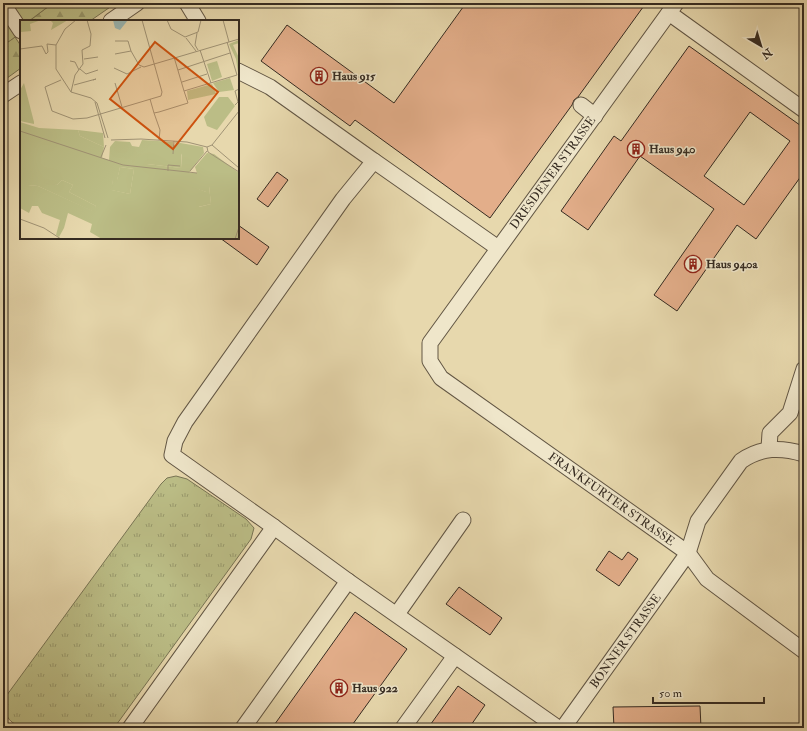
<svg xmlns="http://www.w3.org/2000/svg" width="807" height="731" viewBox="0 0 807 731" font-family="'IM FELL Double Pica',serif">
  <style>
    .grass { fill: url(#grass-tufts); stroke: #787454 }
    .forest { fill: url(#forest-firs); stroke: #787454 }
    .garden { fill: #bbbd86; stroke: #787454 }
    .building { fill: #e3ae8a; stroke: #352b21; fill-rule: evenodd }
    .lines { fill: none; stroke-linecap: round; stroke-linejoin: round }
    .minor-casing { stroke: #625644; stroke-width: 17 }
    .minor { stroke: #efe6ca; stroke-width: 15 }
    .labels { text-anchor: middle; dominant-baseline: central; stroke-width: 3; stroke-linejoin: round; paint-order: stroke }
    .poi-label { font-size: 12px; font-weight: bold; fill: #352b21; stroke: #efe6ca; text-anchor: start }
    .street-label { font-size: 12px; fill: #352b21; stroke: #efe6ca }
    .inset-road { fill: none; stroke: #a09375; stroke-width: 1 }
    .view { fill: #cd520f; fill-opacity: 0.15; stroke: #cd520f; stroke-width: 2 }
    .inset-edge { fill: none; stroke: #352b21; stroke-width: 2 }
  </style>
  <defs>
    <pattern id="grass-tufts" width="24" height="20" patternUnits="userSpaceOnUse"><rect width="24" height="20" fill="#bbbd86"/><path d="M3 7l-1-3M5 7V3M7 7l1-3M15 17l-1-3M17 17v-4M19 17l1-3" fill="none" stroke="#999a6d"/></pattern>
    <pattern id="forest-firs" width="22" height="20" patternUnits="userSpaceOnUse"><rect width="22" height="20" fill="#bbbd86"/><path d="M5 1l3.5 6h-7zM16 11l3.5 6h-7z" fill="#999a6d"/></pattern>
  </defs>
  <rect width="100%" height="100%" fill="#e7d8ad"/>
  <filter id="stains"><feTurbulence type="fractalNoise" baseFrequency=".005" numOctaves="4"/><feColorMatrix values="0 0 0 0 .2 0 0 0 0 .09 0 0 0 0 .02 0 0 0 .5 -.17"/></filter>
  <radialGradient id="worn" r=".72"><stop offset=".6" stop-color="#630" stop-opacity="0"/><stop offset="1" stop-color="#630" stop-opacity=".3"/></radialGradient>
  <path class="grass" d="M176 476 187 479 246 519 254 528 251 539 114 728H24C8 723 4 715 4 699L161 484 167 478Z"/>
  <path class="forest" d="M53 3H116L90 21H29Z
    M15 37 21 46V68L3 81V45Z"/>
  <path class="garden" d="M3 3H53L29 21H21C20 35 15 38 3 45Z"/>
  <path class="building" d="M466 3H646L578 97 574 100 572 105 490 218 355 120 350 126 261 61 287 25 394 103Z
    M689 46 804 128V172L756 239 737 225 677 311 654 295 714 209 640 156 588 230 561 211 614 136 621 141ZM750 112 790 141 744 205 704 176Z
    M277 172 288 180 268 207 257 199Z
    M238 225 269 247 257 265 220 238H238Z
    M609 551 622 560 628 552 638 559 619 586 596 570Z
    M459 587 502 618 490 635 446 604Z
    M355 612 407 649 350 728H272Z
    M458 686 485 705 469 728H428Z
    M700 706 701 728H614L613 707Z"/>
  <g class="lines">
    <defs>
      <g id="minor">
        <path d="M187 3 198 21"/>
        <path id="s1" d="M676 3 430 343V361L441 378 688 553 707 579 804 651"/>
        <path d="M3 4 21 31"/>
        <path d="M669 13 804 110"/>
        <path d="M111 21 137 3"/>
        <path d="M238 71 270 87 374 161"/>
        <path d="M3 95 21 83"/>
        <path d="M581 105 595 116"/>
        <path d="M769 448 770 433 790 413 804 369"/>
        <path d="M274 527 172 455 175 441 185 422 343 199 374 161 498 248"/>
        <path d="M397 614 463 520"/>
        <path d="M130 728 274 527 348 581 558 728"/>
        <path d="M243 728 348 581"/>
        <path d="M403 728 455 656"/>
        <path id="s2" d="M563 728 688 553 698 521 741 461C761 447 781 447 804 454"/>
      </g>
    </defs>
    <use href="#minor" class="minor-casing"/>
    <use href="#minor" class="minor"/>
  </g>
  <defs>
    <symbol id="building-ring" viewBox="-11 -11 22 22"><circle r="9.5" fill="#efe6ca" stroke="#8f2418" stroke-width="1.5"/><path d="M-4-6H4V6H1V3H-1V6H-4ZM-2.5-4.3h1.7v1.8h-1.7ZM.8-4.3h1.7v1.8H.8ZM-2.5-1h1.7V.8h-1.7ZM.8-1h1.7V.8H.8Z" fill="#8f2418"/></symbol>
  </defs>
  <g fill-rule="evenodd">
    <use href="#building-ring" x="309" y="66" width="20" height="20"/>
    <use href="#building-ring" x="626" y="139" width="20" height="20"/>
    <use href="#building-ring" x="683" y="254" width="20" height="20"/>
    <use href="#building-ring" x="329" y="678" width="20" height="20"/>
  </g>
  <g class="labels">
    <g class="poi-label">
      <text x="332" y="76">Haus 915</text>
      <text x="649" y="149">Haus 940</text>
      <text x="706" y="264">Haus 940a</text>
      <text x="352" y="688">Haus 922</text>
    </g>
    <g class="street-label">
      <text transform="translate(553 173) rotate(-54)">DRESDENER STRASSE</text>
      <text stroke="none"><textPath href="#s1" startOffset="667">FRANKFURTER STRASSE</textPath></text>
      <text stroke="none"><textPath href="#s2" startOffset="107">BONNER STRASSE</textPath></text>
    </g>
  </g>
  <g transform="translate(20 20)">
    <rect width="219" height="219" fill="#e7d8ad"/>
    <path d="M219 20V23L213 25 219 38V59L216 39 209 24ZM197 41 202 57 192 61 187 44ZM210 58 214 70 199 72 193 63ZM4 63 14 102V104L0 101V70ZM192 64 196 74 168 80 167 71ZM58 110 83 113 84 127 60 116ZM100 147 114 149 110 174 91 170 93 160H97ZM8 157 24 158 37 165 42 160 53 165 49 172 76 186 74 192 18 166 8 165ZM172 166 186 172V166H189L191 184 178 187 172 184Z" fill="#bbbd86"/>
    <path d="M0 0H21L10 4 11 11 1 12 0 26ZM30 0H48L31 10 33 3ZM0 102 19 108 58 110 60 116 84 127 82 138 89 140 90 127 95 121 110 122 112 126 119 127 122 120 153 122V125L127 144 161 148 162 135 155 122 183 127 184 133 169 153H177L175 147 187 133 194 134 219 153V218L82 219 70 212 72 204 48 193 44 208 39 217 36 215 40 200 22 193 18 186H12L9 193 0 188ZM100 147 114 149 110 174 92 170 93 160 97 161ZM8 158H24L25 163 37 165 42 160 53 165 49 172 76 186 73 191 18 166 8 165ZM186 166H189L191 184 179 187 178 184H172V167L186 172Z" fill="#bbbd86" fill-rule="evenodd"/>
    <path d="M199 77H208L215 86 197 110 187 106 184 97ZM128 124 162 125 161 148 127 144Z" fill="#bbbd86"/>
    <path d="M93 0H108L100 10 95 8Z" fill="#9ab8b4"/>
    <path class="inset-road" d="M56 0 45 9 36 25V49L51 72 71 78 77 83 88 118M147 0 151 9 165 17 178 12 181 0M203 0 209 22M177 13 175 25 178 30M166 18 176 31M95 21H108L111 31M0 29 22 26 26 34 28 32 27 24 36 25M180 30 191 63M95 34 111 31 119 45 124 47 219 19M154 37 164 71 217 55 207 22M64 39 78 37M50 41 55 42 59 50M94 48 107 54 121 47M60 49 66 54 78 50M158 50 210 33M41 60 25 67 32 91 53 99 67 98 141 76 142 72 122 0M162 62 187 54M95 63 102 87M54 65 76 59 73 60M51 72 55 55 63 44 62 30 70 26 71 14 67 0M130 79 134 93 139 92 168 83 164 71M75 82 85 118M215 85 218 82 215 71 219 69M134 93 140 110 139 120M0 111 103 145 177 153M91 120 121 119 167 122 187 127 192 125M192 125 219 91M192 125 219 148M187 127 188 132 219 152M153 134 154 121M81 137 86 125M148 151V145L160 146M170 151 187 131M0 199 24 208 41 219M215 219 219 207"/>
    <path class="view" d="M135 22 198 72 153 129 90 79Z"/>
    <rect width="219" height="219" class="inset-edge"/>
  </g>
  <rect width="807" height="731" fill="none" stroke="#e7d8ad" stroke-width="16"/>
  <rect x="4" y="4" width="799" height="723" fill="none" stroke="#352b21" stroke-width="2"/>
  <rect x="8" y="8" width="791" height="715" fill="none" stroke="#352b21"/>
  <g transform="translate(761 46) rotate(142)" stroke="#efe6ca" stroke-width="3" paint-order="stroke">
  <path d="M0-3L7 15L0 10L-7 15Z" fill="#352b21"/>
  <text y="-6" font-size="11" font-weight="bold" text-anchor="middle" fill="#352b21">N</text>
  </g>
  <path d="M653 697v6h111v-6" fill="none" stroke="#352b21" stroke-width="2"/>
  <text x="659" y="697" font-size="12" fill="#352b21" stroke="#efe6ca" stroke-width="3" paint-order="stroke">50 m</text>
  <rect width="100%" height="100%" filter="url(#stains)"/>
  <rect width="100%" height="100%" fill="url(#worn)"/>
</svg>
